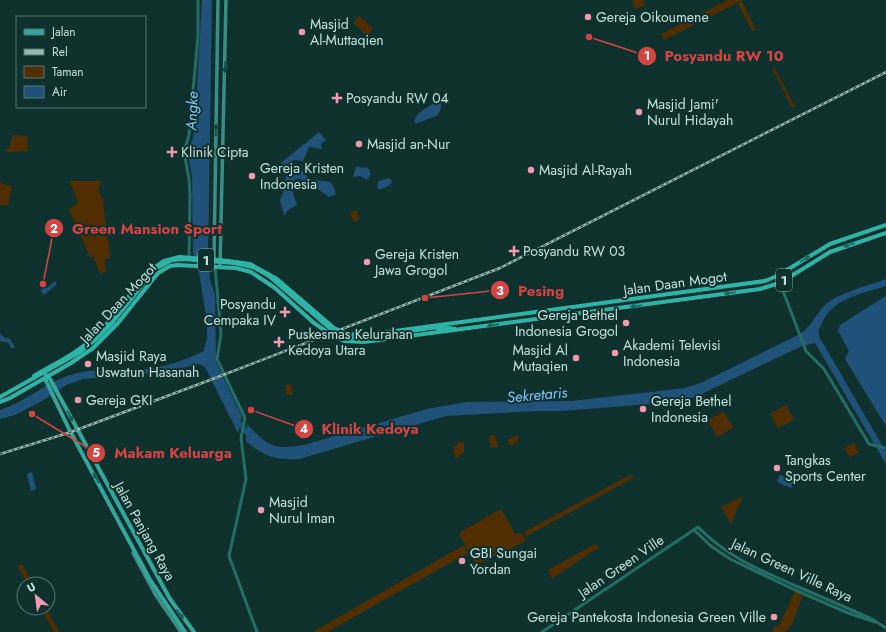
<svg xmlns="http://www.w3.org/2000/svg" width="886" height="632" viewBox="0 0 886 632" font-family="Jost,sans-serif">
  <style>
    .green { fill: #512e02 }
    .water { fill: #205279 }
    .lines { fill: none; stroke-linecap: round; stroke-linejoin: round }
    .river { stroke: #205279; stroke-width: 4.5 }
    .tertiary { stroke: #236d65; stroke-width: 3 }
    .secondary { stroke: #398d84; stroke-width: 3.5 }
    .primary { stroke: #33a79c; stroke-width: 4 }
    .trunk { stroke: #2eb4a7; stroke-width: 4 }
    .rail-casing { stroke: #98b8b3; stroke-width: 2.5 }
    .rail { stroke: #0f312e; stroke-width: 1; stroke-dasharray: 3; stroke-linecap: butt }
    .trunk-bridge { stroke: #2eb4a7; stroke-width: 4 }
    .oneway { fill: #17433f }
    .oneway2 { fill: #1b655e }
    .oneway3 { fill: #1c5a54 }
    .poi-dot { fill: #f29aad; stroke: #0f312e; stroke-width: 1.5 }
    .labels { text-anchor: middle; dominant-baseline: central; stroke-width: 4; stroke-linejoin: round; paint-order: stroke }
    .shield { fill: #0f312e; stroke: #8caca7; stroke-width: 1 }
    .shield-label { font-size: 13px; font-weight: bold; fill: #c1e0db }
    .poi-label { font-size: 14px; fill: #c1e0db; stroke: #0f312e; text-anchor: start }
    .street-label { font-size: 14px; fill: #c1e0db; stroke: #0f312e }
    .water-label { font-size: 15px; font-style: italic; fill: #85c5fc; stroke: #0f312e }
    .leader { fill: none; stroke: #d34443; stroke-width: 1.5 }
    .callout-dot { fill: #d34443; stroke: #0f312e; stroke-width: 1.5 }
    .mark-label { font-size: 12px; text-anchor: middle; font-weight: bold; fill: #fff }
    .callout-label { font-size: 15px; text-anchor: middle; font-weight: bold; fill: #d34443; stroke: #0f312e; stroke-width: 4; stroke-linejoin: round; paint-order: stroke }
  </style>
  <rect width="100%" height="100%" fill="#0f312e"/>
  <path class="green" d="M632 0H643L645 5 635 9Z
    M728 0H743L664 40 661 34Z
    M742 2 756 30 752 31 738 4Z
    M359 16 373 29 367 36 353 22Z
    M774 67 795 107 792 108 772 68Z
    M13 135 27 136 28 151 7 152 6 149 9 148Z
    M70 181H102L98 188 103 201 110 258 104 259 106 272 100 273 93 256 90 257 69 210 78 203Z
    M0 183 12 186 8 206 0 205Z
    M356 210 360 219 354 222 350 213Z
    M291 384 293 394 287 395 285 385Z
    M786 405 794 420 778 428 770 414Z
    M724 412 733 428 717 437 708 420Z
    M495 435 498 447 491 448 489 436Z
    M517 435 519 441 510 446 507 440Z
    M464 442V453L456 458 453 450 458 443Z
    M854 443 859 452 850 457 844 448Z
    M632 474 633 478 527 536 524 532Z
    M743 496 731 524 721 507Z
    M501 509 515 534 522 533 526 541 476 565 459 533Z
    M595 544 599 547 552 579 548 570Z
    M464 545 468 553 327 632H313Z
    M22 564 33 584H28L17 566Z
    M795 592 803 595 792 624 785 632H774L772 629 779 625Z
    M41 608H46L59 632H54Z"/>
  <path class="water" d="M202 0H212L208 254 210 280 215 294 216 362 242 417 238 433 205 367 199 364 163 372 83 379 66 385 42 401 15 415 0 419V410C26 402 46 382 70 375 95 367 120 371 146 369 166 367 185 360 204 351L207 338V321L199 272 193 253 192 177 188 151 193 137 195 122Z
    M441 97V108L438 115 415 124C412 112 434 106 441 97Z
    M319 132 326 140 321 144 322 149 309 147 303 161 293 160 284 168 281 167V163Z
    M295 166 300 167C311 186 312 178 330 182L334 187 336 194 329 197 315 187 307 188 301 179H296L290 184 297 205 289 209 284 216 280 200 284 190 286 176Z
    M356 167 368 168 371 174 367 180 360 176 353 177Z
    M389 178 392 181 390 185 379 190 377 186 379 181Z
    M886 279V286C867 292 840 297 827 314 823 319 821 326 818 331L820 338 886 452V464L815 343 802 346 695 397 662 403 562 411H536L446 416 299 459C275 460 264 457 246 441L247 424C269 447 274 450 304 445L427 409 466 402 572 401 685 388 703 382 800 334C811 327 815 316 824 306 835 294 870 285 886 279Z
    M55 281 57 284 44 295 41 291 42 287 47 288Z
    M886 296V426L845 359 849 351 838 331 840 325Z
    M0 334 5 338 10 339 15 348H11L9 343 0 341Z
    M32 472 36 489 31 491 27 474Z
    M780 475 794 481 791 488 777 482Z"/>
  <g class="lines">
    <path class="river" d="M237 421 250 436"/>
    <path class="tertiary" d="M189 257 190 196 189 179 184 152 189 135 198 37V0
      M215 266 221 334 217 359 245 418 241 438 246 479 229 556 257 632
      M780 283 806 351 824 369 869 444 886 448
      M694 530 711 546 730 559 795 590 848 613 875 622
      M542 632 698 527C726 556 759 570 796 586 822 597 847 608 872 619L886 628"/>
    <path class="secondary" d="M214 259 218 0
      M220 267 226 0
      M133 553 155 594 181 632"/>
    <path class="primary" d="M45 374 50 379 170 599 194 632
      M46 377V381L70 431 149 578 185 632"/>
    <path class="trunk" d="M438 329 449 328 455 329
      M34 376C54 364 76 354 93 338 116 318 130 291 151 270L164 261 179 257 220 260 250 264 277 279 334 328 348 334 365 335 765 281 777 276 830 244 886 225
      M0 402 10 398 71 363 93 348 118 323 158 273 170 266 177 265 236 268 251 272 275 288 314 323 333 336 344 341 364 342 760 289 780 283 830 252 886 233"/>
    <defs>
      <path id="rail" d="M0 454 71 432 210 380 500 268 886 72"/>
    </defs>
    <use href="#rail" class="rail-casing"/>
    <use href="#rail" class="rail"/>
    <path class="trunk-bridge" d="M0 397 80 352 96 339 112 323 155 269 172 260 184 259 234 263 253 267 269 276 332 330 350 337H367L438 327"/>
  </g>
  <defs><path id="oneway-solid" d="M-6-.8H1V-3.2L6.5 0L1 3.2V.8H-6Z"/></defs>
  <g class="oneway">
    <use href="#oneway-solid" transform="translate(225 67) rotate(91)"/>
    <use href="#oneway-solid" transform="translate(216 130) rotate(-89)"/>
  </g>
  <g class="oneway2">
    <use href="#oneway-solid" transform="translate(849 245) rotate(162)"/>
    <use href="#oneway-solid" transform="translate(805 259) rotate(-32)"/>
    <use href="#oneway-solid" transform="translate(730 293) rotate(173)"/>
    <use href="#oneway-solid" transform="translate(636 306) rotate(173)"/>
    <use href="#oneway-solid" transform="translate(493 325) rotate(172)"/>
  </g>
  <g class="oneway3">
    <use href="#oneway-solid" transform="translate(70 416) rotate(62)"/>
    <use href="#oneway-solid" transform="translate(96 478) rotate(-119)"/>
    <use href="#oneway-solid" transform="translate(180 614) rotate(54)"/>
  </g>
  <g class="poi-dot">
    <circle cx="588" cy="17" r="4"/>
    <circle cx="302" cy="32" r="4"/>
    <path d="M335 92h4v4h4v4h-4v4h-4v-4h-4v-4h4z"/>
    <circle cx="639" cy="112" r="4"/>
    <circle cx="359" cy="144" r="4"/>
    <path d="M170 146h4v4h4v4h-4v4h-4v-4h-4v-4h4z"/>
    <circle cx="531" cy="170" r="4"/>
    <circle cx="252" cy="176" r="4"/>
    <path d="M512 245h4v4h4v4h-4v4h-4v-4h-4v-4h4z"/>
    <circle cx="367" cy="262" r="4"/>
    <path d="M283 306h4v4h4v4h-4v4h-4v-4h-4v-4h4z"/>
    <circle cx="626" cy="323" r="4"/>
    <path d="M277 336h4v4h4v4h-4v4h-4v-4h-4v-4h4z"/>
    <circle cx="615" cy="353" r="4"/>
    <circle cx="576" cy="358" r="4"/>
    <circle cx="88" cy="364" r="4"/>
    <circle cx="78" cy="400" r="4"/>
    <circle cx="643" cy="409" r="4"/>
    <circle cx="777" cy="468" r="4"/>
    <circle cx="261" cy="510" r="4"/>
    <circle cx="462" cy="561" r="4"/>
    <circle cx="774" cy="617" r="4"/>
  </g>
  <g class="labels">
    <g class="shield">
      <rect x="198" y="249" width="16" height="22" rx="3"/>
      <rect x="776" y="269" width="16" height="22" rx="3"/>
    </g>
    <g class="shield-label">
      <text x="206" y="260">1</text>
      <text x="784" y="280">1</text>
    </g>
    <g class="poi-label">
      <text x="596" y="17">Gereja Oikoumene</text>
      <text x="310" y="24">Masjid<tspan x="310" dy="16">Al-Muttaqien</tspan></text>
      <text x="346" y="98">Posyandu RW 04</text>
      <text x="647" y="104">Masjid Jami'<tspan x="647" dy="16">Nurul Hidayah</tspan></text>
      <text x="367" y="144">Masjid an-Nur</text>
      <text x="181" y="152">Klinik Cipta</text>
      <text x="260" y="168">Gereja Kristen<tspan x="260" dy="16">Indonesia</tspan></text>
      <text x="539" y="170">Masjid Al-Rayah</text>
      <text x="523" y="251">Posyandu RW 03</text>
      <text x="375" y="254">Gereja Kristen<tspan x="375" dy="16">Jawa Grogol</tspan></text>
      <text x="276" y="304" text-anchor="end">Posyandu<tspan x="276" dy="16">Cempaka IV</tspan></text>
      <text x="618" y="315" text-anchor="end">Gereja Bethel<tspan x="618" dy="16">Indonesia Grogol</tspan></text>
      <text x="288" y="334">Puskesmas Kelurahan<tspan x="288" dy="16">Kedoya Utara</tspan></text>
      <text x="623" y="345">Akademi Televisi<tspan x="623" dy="16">Indonesia</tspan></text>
      <text x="568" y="350" text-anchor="end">Masjid Al<tspan x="568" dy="16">Mutaqien</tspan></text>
      <text x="96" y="356">Masjid Raya<tspan x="96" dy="16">Uswatun Hasanah</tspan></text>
      <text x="86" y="400">Gereja GKI</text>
      <text x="651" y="401">Gereja Bethel<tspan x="651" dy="16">Indonesia</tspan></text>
      <text x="785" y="460">Tangkas<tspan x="785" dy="16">Sports Center</tspan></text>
      <text x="269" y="502">Masjid<tspan x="269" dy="16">Nurul Iman</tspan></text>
      <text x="470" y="553">GBI Sungai<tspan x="470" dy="16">Yordan</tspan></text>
      <text x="766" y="617" text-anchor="end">Gereja Pantekosta Indonesia Green Ville</text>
    </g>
    <g class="street-label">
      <text transform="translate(675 283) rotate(-8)">Jalan Daan Mogot</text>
      <text transform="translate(118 303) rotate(-47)">Jalan Daan Mogot</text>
      <text transform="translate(145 531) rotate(61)">Jalan Panjang Raya</text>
      <text transform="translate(621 566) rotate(-34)">Jalan Green Ville</text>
      <text transform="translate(792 570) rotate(25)">Jalan Green Ville Raya</text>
    </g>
    <g class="water-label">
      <text transform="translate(192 111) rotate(-88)">Angke</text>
      <text transform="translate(537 395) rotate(-5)">Sekretaris</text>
    </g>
  </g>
  <path class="leader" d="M589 37L647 56M43 284L54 228M425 298L500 290M251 410L304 429M32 414L96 453"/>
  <g class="callout-dot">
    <circle cx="589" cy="37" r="4"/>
    <circle cx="43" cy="284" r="4"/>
    <circle cx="425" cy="298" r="4"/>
    <circle cx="251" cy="410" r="4"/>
    <circle cx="32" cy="414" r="4"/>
    <circle cx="647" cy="56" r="10"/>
    <circle cx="54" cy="228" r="10"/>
    <circle cx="500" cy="290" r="10"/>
    <circle cx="304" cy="429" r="10"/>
    <circle cx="96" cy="453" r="10"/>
  </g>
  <g class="mark-label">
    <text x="647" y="60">1</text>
    <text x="54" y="233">2</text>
    <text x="500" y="295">3</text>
    <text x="304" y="433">4</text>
    <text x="96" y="457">5</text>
  </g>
  <g class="callout-label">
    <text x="724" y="61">Posyandu RW 10</text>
    <text x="147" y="234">Green Mansion Sport</text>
    <text x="541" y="296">Pesing</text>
    <text x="370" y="434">Klinik Kedoya</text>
    <text x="173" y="458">Makam Keluarga</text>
  </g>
  <rect x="16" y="16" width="130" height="92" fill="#0f312e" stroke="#567773"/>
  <rect x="24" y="29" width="20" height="6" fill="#33a79c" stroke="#567773"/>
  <text x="52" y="36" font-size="12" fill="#c1e0db">Jalan</text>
  <rect x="24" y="49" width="20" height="6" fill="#98b8b3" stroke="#567773"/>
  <text x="52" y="56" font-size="12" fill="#c1e0db">Rel</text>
  <rect x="24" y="66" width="20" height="12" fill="#512e02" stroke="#567773"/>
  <text x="52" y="76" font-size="12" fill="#c1e0db">Taman</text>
  <rect x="24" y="86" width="20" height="12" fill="#205279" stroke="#567773"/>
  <text x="52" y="96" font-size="12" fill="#c1e0db">Air</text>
  <g transform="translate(36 596) rotate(331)"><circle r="19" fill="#0f312e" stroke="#567773"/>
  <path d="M0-3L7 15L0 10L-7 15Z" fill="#f29aad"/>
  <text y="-6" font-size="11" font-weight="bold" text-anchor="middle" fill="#c1e0db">U</text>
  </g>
</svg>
